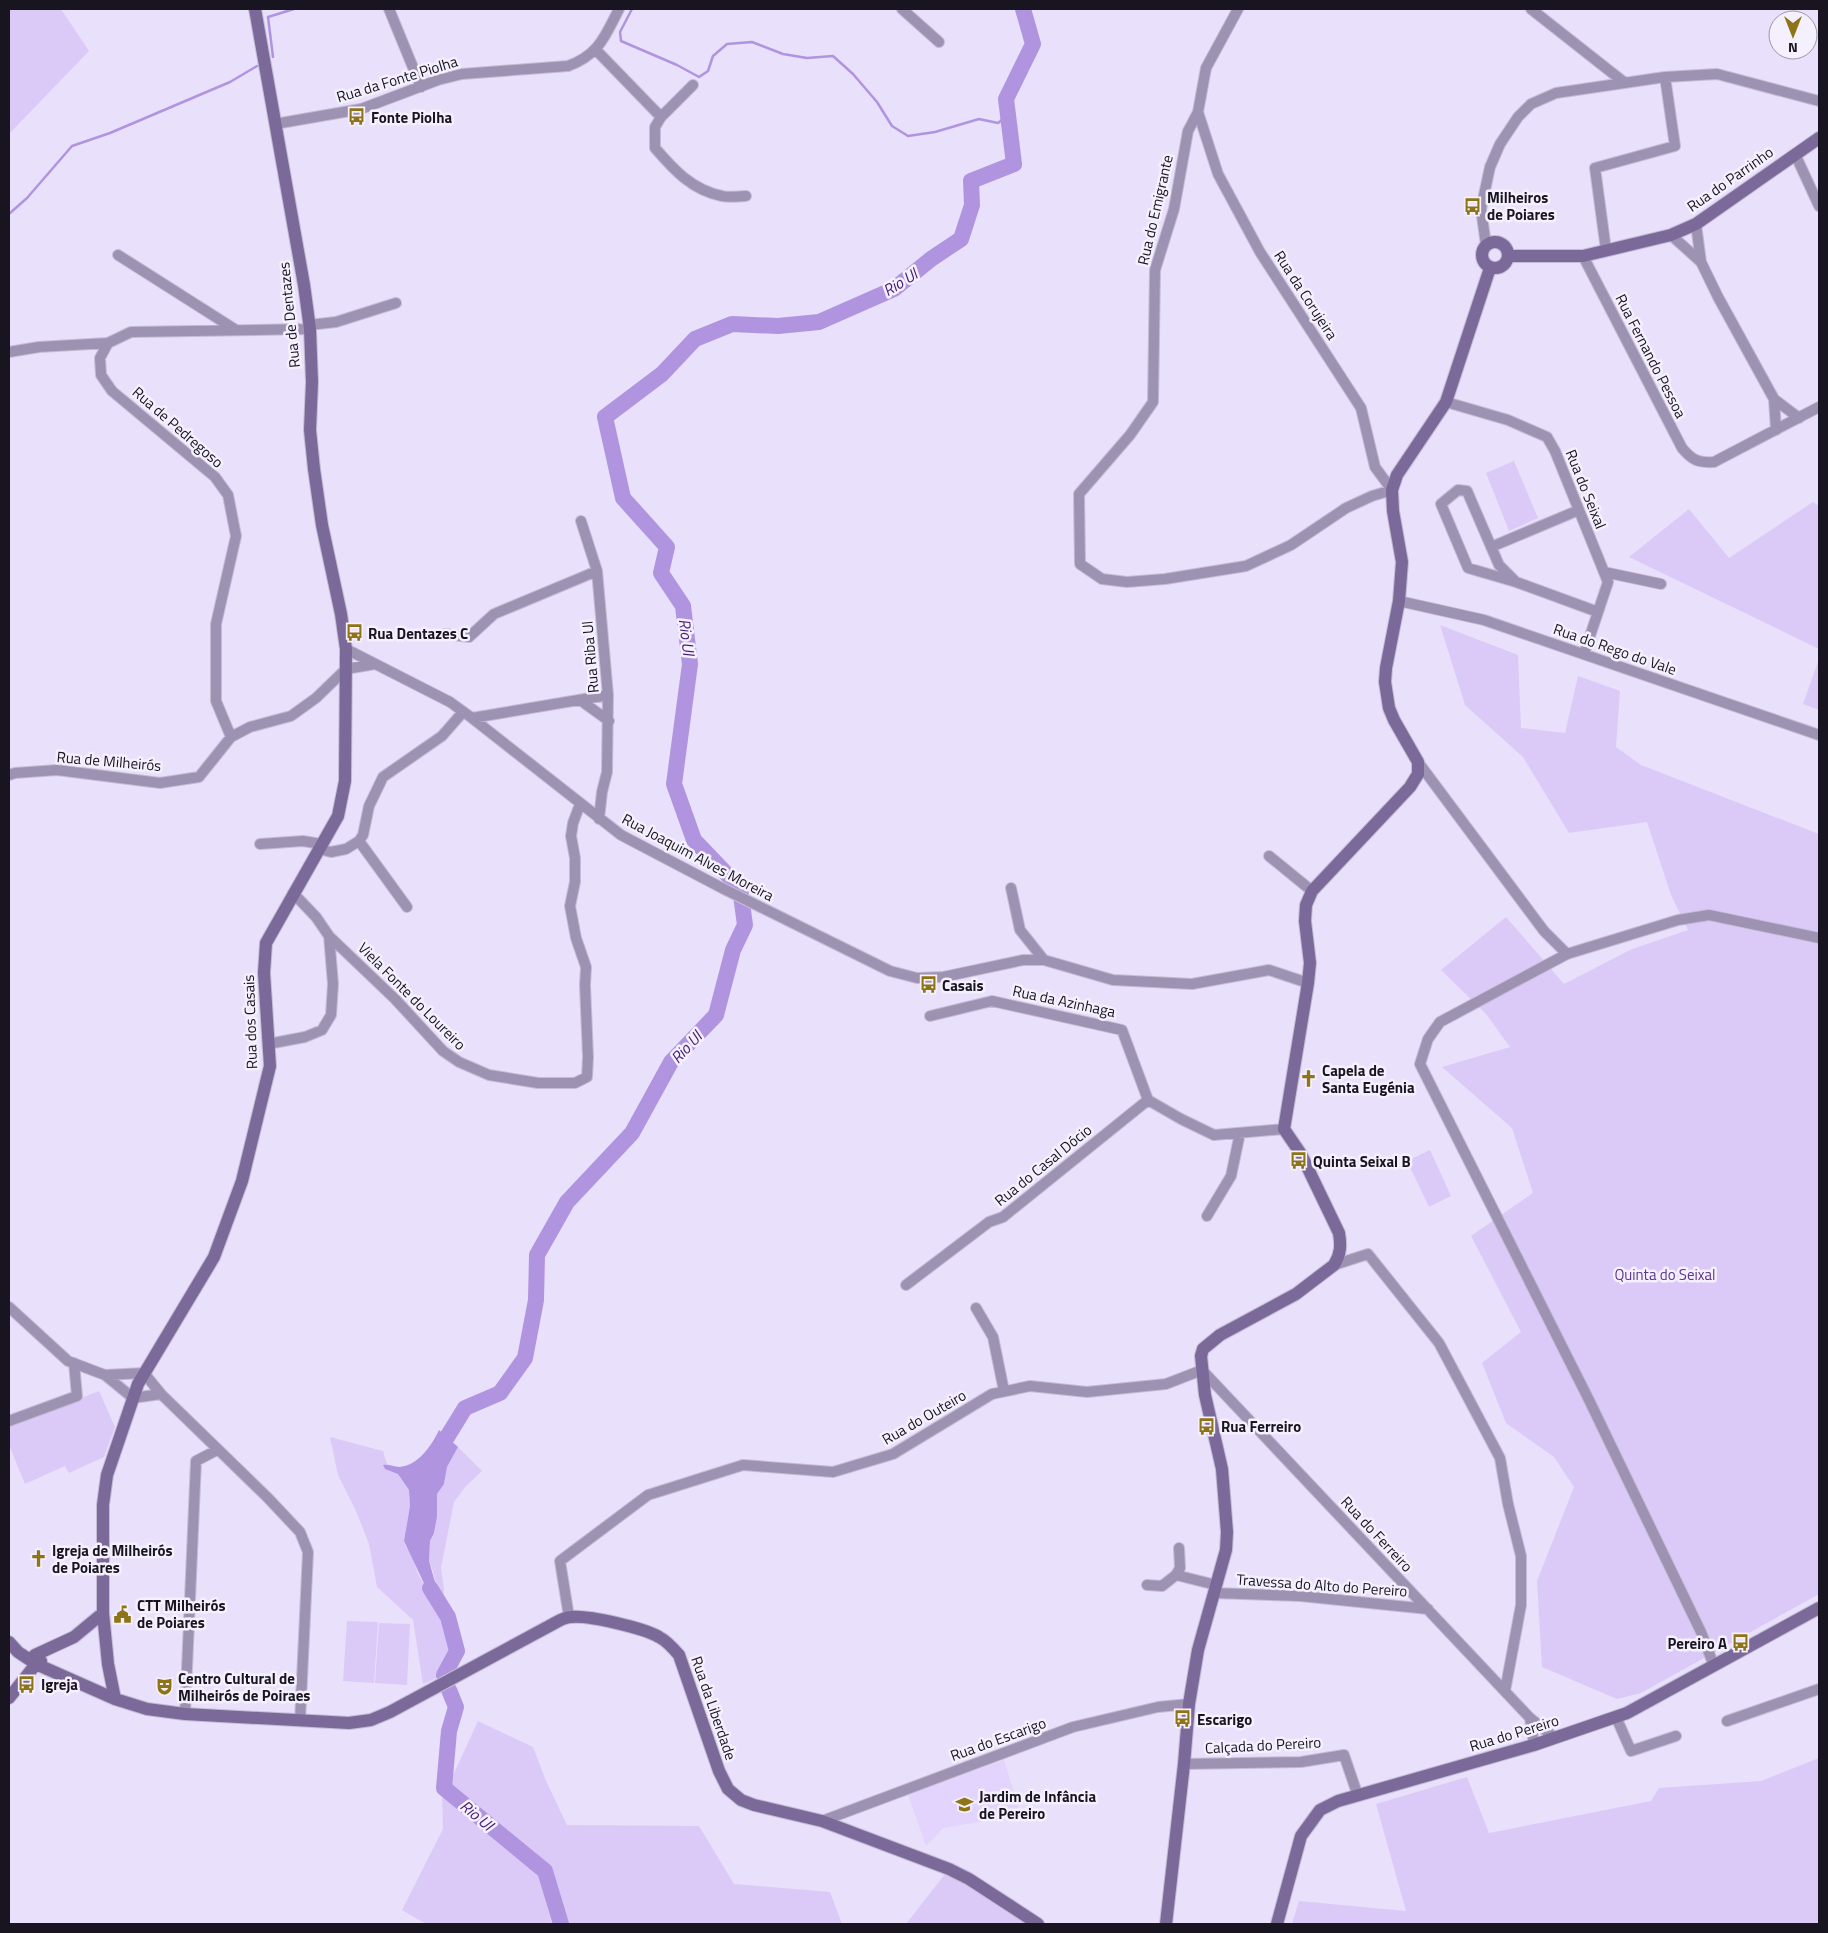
<svg xmlns="http://www.w3.org/2000/svg" width="1828" height="1933" viewBox="0 0 1828 1933" font-family="'Titillium Web',sans-serif">
  <style>
    .built { fill: #e2d4fc }
    .green { fill: #dbcaf8 }
    .water { fill: #b194e0 }
    .lines { fill: none; stroke-linecap: round; stroke-linejoin: round }
    .stream { stroke: #b194e0; stroke-width: 2.5 }
    .river { stroke: #b194e0; stroke-width: 16 }
    .street-casing { stroke: #c4bbd4; stroke-width: 12 }
    .secondary-casing { stroke: #c4bbd4; stroke-width: 14 }
    .street { stroke: #9e92b3; stroke-width: 10 }
    .secondary { stroke: #7b699a; stroke-width: 12 }
    .labels { text-anchor: middle; dominant-baseline: central; stroke-width: 5; stroke-linejoin: round; paint-order: stroke }
    .street-label { font-size: 15px; fill: #191520; stroke: #f4f0fd }
    .poi-label { font-size: 15px; font-weight: bold; fill: #191520; stroke: #f4f0fd; text-anchor: start }
    .park-label { font-size: 15px; fill: #5e368f; stroke: #f4f0fd }
    .water-label { font-size: 16px; font-style: italic; fill: #471c75; stroke: #f4f0fd }
  </style>
  <rect width="100%" height="100%" fill="#e9e0fb"/>
  <path class="built" d="M1004 1760 1021 1815 943 1828 926 1846 908 1795Z"/>
  <path class="green" d="M9 9H61L89 51 9 134Z
    M1514 461 1538 518 1509 531 1486 473Z
    M1813 502 1819 506V649L1629 557 1689 509 1729 558Z
    M1440 625 1518 655 1521 728 1565 733 1578 676 1620 691 1616 747 1641 765 1819 834V1594L1641 1693 1617 1699 1542 1667 1537 1581 1574 1487 1554 1457 1506 1423 1482 1363 1521 1332 1471 1236 1533 1193 1512 1128 1442 1067 1510 1047 1486 1014 1441 970 1506 917 1564 984 1632 949 1688 930 1671 895 1647 822 1569 833 1523 757 1465 705Z
    M1819 659V710L1803 704Z
    M1430 1150 1451 1196 1429 1207 1407 1161Z
    M99 1391 115 1427 104 1457 69 1473 65 1466 25 1484 9 1445V1427Z
    M330 1437 383 1451 387 1464 398 1474 409 1490 410 1506 404 1541 406 1547 411 1553 418 1574 430 1596 441 1606 433 1571 429 1561 430 1541 434 1533 437 1517V1494L444 1484 447 1467 458 1447 482 1471 466 1486 454 1502 441 1568 444 1590 442 1607 448 1617 457 1651 444 1675 423 1684 413 1620 377 1587 369 1544 356 1511 338 1475Z
    M347 1621 378 1622 374 1683 343 1681Z
    M379 1623 410 1624 407 1685 375 1683Z
    M478 1721 533 1747 546 1781 567 1825 699 1826 734 1884 830 1892 842 1924H566L550 1869 449 1784Z
    M1819 1758V1924H1292L1299 1901 1406 1911 1376 1804 1467 1777 1489 1833 1651 1801 1659 1788 1761 1781Z
    M442 1792 539 1875 552 1924H426L402 1910 443 1829Z
    M945 1874 965 1884 1026 1924H906Z"/>
  <path class="water" d="M439 1430 458 1447 447 1467 444 1484 437 1494V1517L434 1533 430 1541 429 1561 442 1607 430 1596 404 1541 410 1506 409 1490 398 1474 385 1469 383 1465C389 1464 394 1467 399 1467 418 1466 432 1445 439 1430Z"/>
  <g class="lines">
    <path class="stream" d="M632 9 620 32 621 41 677 65 699 77 708 71 713 56 727 44 752 42 783 54 807 58 833 56 853 74 877 102 892 126 908 136 935 132 979 119 998 123 1008 115
      M273 57 268 17 294 9
      M9 214 27 198 72 146 110 133 230 82 257 66"/>
    <path class="river" d="M436 1455 465 1408 500 1393 525 1358 536 1300 537 1255 567 1202 632 1133 671 1062 716 1015 733 950 745 925 740 888 694 840 674 784 690 664 683 606 661 573 667 547 623 498 605 417 662 374 695 339 732 324 778 326 819 322 894 289 931 259 961 239 972 205 971 181 1014 164 1006 99 1033 44 1023 9
      M430 1588 448 1617 457 1651 444 1675
      M449 1690 456 1707 449 1731 444 1788 545 1871 561 1924"/>
    <defs>
      <path id="street" d="M389 9 421 87
        M902 9 939 42
        M1531 9 1625 83
        M596 50 661 117 655 127V148C674 170 692 190 722 196 729 198 739 196 746 196
        M1198 112 1218 174 1260 252 1361 408 1375 467 1392 490 1372 496 1346 508 1291 545 1246 566 1165 579 1127 582 1102 579 1080 564 1079 494 1130 435 1153 402 1155 270 1174 209 1188 131 1198 112 1206 68 1238 9
        M661 117 693 85
        M275 124 361 109 438 80 462 74 568 66C599 55 605 36 619 9
        M1795 154 1819 206
        M1696 224 1701 262 1718 297 1774 399 1799 418
        M1671 235 1701 262
        M1486 245 1481 209 1490 167 1500 144 1518 117 1531 104 1556 93 1665 77 1717 74 1819 101
        M1606 250 1595 168 1675 146 1665 77
        M118 255 236 330
        M1583 256 1682 448C1692 460 1698 463 1714 462L1819 407
        M309 325 336 322 396 303
        M9 352 39 347 108 343
        M1774 399 1776 430
        M1446 402 1508 420 1547 437 1555 451 1608 582 1584 654
        M581 521 597 571 608 695 607 772 602 792 599 819
        M1491 547 1579 510
        M1604 572 1661 584
        M1516 582 1468 568 1441 504 1458 490 1467 491 1499 565 1516 582 1598 612
        M1399 601 1484 620 1819 735
        M445 634 469 637 494 614 597 571
        M346 649 450 702 472 718 621 835 722 888 890 971 917 978 943 977 1023 960H1044L1113 980 1192 984 1269 970 1308 983
        M580 700 609 721
        M472 718 608 695
        M231 737 216 701V624L236 536 228 495 215 477 112 391 101 375 100 358 108 343 131 332 310 329
        M1418 762 1544 931 1567 954 1678 920 1709 915 1819 938
        M9 775 15 773 57 770 160 783 199 777 231 737 250 727 291 716 316 698 346 669 375 664
        M359 841 407 907
        M260 844 303 841 321 844
        M319 849 331 852 346 849 359 841 363 835 369 806 383 777 442 736 463 712
        M1269 856 1312 891
        M1011 888 1020 930 1044 960
        M329 936 395 999 443 1051 459 1062 489 1075 538 1083H575L587 1077 588 1057 585 985 586 967 576 938 570 906 575 882V858L571 836 573 823 580 804
        M1567 954 1440 1022 1428 1039 1420 1064 1589 1400 1701 1632 1714 1666
        M930 1016 992 1001 1122 1030 1148 1100 1181 1119 1214 1135 1284 1129
        M268 1044 305 1037 322 1030 331 1015 333 984 329 936 316 917 293 893
        M1207 1216 1231 1176 1240 1133
        M1334 1265 1368 1254 1439 1343 1500 1458 1508 1504 1521 1556V1605L1505 1691
        M906 1285 989 1222 1003 1217 1148 1100
        M9 1307 68 1361 105 1375 133 1398 161 1394
        M976 1308 993 1337 1004 1391
        M105 1375 144 1373 161 1394 268 1498 300 1532 308 1552 300 1721
        M9 1421 77 1396 74 1363
        M1176 1575 1216 1585
        M1147 1585 1162 1586 1176 1575 1180 1568 1179 1548
        M1214 1593 1300 1596 1428 1609
        M569 1617 560 1561 648 1495 743 1465 833 1472 893 1454 992 1394 1030 1386 1087 1392 1166 1384 1202 1370 1530 1718 1555 1738
        M185 1714 196 1461 217 1450
        M1616 1717 1631 1751 1676 1736
        M1530 1718 1534 1745
        M1727 1721 1819 1689
        M1184 1764 1301 1762 1344 1755 1358 1796
        M822 1821 1073 1727 1158 1707 1189 1704"/>
      <path id="secondary" d="M1482 255a13 13 0 1 1 26 0a13 13 0 1 1-26 0Z
        M1508 256H1583L1671 235 1696 224 1819 138
        M9 1642 18 1652 36 1664 115 1699 147 1709 185 1714 349 1723 371 1720 390 1712 553 1624C558 1621 565 1617 571 1617 588 1615 644 1628 659 1637 667 1641 673 1648 679 1655L719 1771 728 1789 741 1800 754 1805 822 1821 949 1869 969 1879 1038 1924
        M36 1664 35 1655 74 1637 103 1613
        M9 1698 36 1664 41 1661
        M115 1699 108 1664 103 1613V1505L107 1475 138 1384 214 1257 242 1181 270 1066 264 973 266 943 338 816 345 781 346 649 341 614 322 525 314 469 310 430 312 382 310 329 304 285 255 9
        M1166 1924 1184 1764 1189 1704 1198 1650 1226 1550 1227 1532 1222 1469 1205 1395 1201 1356 1203 1349 1220 1335 1296 1294 1334 1265C1341 1254 1341 1245 1339 1233L1301 1154 1284 1129 1308 983 1310 963 1305 921 1306 905 1312 891 1410 787 1418 774V762L1394 720 1389 708 1385 682 1386 668 1399 601 1402 562 1393 511 1392 490 1397 475 1446 402 1490 268
        M1277 1924 1301 1836 1320 1810 1338 1801 1534 1745 1627 1713 1819 1608"/>
    </defs>
    <use href="#street" class="street-casing"/>
    <use href="#secondary" class="secondary-casing"/>
    <use href="#street" class="street"/>
    <use href="#secondary" class="secondary"/>
  </g>
  <defs>
    <symbol id="bus-bare" viewBox="-9 -9 18 18"><path d="M-5-6H5V4H4V6H2V4H-2V6H-4V4H-5ZM-3.5-4V0h7V-4ZM-3.5 1.2v1.5H-2V1.2ZM2 1.2v1.5H3.5V1.2Z" fill="#8e7317" stroke="#f4f0fd" stroke-width="2.5" paint-order="stroke"/></symbol>
    <symbol id="church-bare" viewBox="-9 -9 18 18"><path d="M-1.2-6h2.4v3.5h3.3v2.4h-3.3V6h-2.4V-.1h-3.3v-2.4h3.3Z" fill="#8e7317" stroke="#f4f0fd" stroke-width="2.5" paint-order="stroke"/></symbol>
    <symbol id="civic-bare" viewBox="-9 -9 18 18"><path d="M-.6-6.5H3V-4.5H.6V-3L4-1V1h2V6H-6V1h2V-1L-.6-3ZM-1.2 2.5V6h2.4V2.5Z" fill="#8e7317" stroke="#f4f0fd" stroke-width="2.5" paint-order="stroke"/></symbol>
    <symbol id="theatre-bare" viewBox="-9 -9 18 18"><path d="M-5-5.5Q0-4 5-5.5V0Q5 5 0 6Q-5 5-5 0ZM-3.3-2.5H-1v1.5H-3.3ZM1-2.5H3.3v1.5H1ZM-2.8 1Q0 5.5 2.8 1Z" fill="#8e7317" stroke="#f4f0fd" stroke-width="2.5" paint-order="stroke"/></symbol>
    <symbol id="school-bare" viewBox="-9 -9 18 18"><path d="M0-5L7-2L0 1L-7-2ZM-4 1L0 2.5L4 1V4Q0 6-4 4Z" fill="#8e7317" stroke="#f4f0fd" stroke-width="2.5" paint-order="stroke"/></symbol>
  </defs>
  <g fill-rule="evenodd">
    <use href="#bus-bare" x="344" y="104" width="25" height="25"/>
    <use href="#bus-bare" x="1460" y="194" width="25" height="25"/>
    <use href="#bus-bare" x="342" y="620" width="25" height="25"/>
    <use href="#bus-bare" x="916" y="972" width="25" height="25"/>
    <use href="#church-bare" x="1296" y="1066" width="25" height="25"/>
    <use href="#bus-bare" x="1286" y="1148" width="25" height="25"/>
    <use href="#bus-bare" x="1194" y="1414" width="25" height="25"/>
    <use href="#church-bare" x="26" y="1546" width="25" height="25"/>
    <use href="#civic-bare" x="110" y="1602" width="25" height="25"/>
    <use href="#bus-bare" x="1728" y="1630" width="25" height="25"/>
    <use href="#bus-bare" x="14" y="1672" width="25" height="25"/>
    <use href="#theatre-bare" x="152" y="1674" width="25" height="25"/>
    <use href="#bus-bare" x="1170" y="1706" width="25" height="25"/>
    <use href="#school-bare" x="952" y="1792" width="25" height="25"/>
  </g>
  <g class="labels">
    <g class="street-label">
      <text transform="translate(397 79) rotate(-17)">Rua da Fonte Piolha</text>
      <text transform="translate(1730 179) rotate(-35)">Rua do Parrinho</text>
      <text transform="translate(1155 210) rotate(-77)">Rua do Emigrante</text>
      <text transform="translate(1306 295) rotate(57)">Rua da Corujeira</text>
      <text transform="translate(289 315) rotate(-96)">Rua de Dentazes</text>
      <text transform="translate(1651 356) rotate(63)">Rua Fernando Pessoa</text>
      <text transform="translate(178 427) rotate(41)">Rua de Pedregoso</text>
      <text transform="translate(1586 489) rotate(68)">Rua do Seixal</text>
      <text transform="translate(1615 649) rotate(19)">Rua do Rego do Vale</text>
      <text transform="translate(590 657) rotate(-95)">Rua Riba Ul</text>
      <text transform="translate(109 761) rotate(5)">Rua de Milheirós</text>
      <text transform="translate(698 857) rotate(28)">Rua Joaquim Alves Moreira</text>
      <text transform="translate(412 996) rotate(45)">Viela Fonte do Loureiro</text>
      <text transform="translate(1064 1001) rotate(12)">Rua da Azinhaga</text>
      <text transform="translate(250 1022) rotate(-92)">Rua dos Casais</text>
      <text transform="translate(1043 1165) rotate(-39)">Rua do Casal Dócio</text>
      <text transform="translate(924 1417) rotate(-30)">Rua do Outeiro</text>
      <text transform="translate(1377 1534) rotate(47)">Rua do Ferreiro</text>
      <text transform="translate(1322 1585) rotate(4)">Travessa do Alto do Pereiro</text>
      <text transform="translate(714 1708) rotate(71)">Rua da Liberdade</text>
      <text transform="translate(1514 1733) rotate(-17)">Rua do Pereiro</text>
      <text transform="translate(998 1739) rotate(-20)">Rua do Escarigo</text>
      <text transform="translate(1263 1745) rotate(-3)">Calçada do Pereiro</text>
    </g>
    <g class="poi-label">
      <text x="371" y="117">Fonte Piolha</text>
      <text x="1487" y="197">Milheiros<tspan x="1487" dy="17">de Poiares</tspan></text>
      <text x="368" y="633">Rua Dentazes C</text>
      <text x="942" y="985">Casais</text>
      <text x="1322" y="1070">Capela de<tspan x="1322" dy="17">Santa Eugénia</tspan></text>
      <text x="1313" y="1161">Quinta Seixal B</text>
      <text x="1221" y="1426">Rua Ferreiro</text>
      <text x="52" y="1550">Igreja de Milheirós<tspan x="52" dy="17">de Poiares</tspan></text>
      <text x="137" y="1605">CTT Milheirós<tspan x="137" dy="17">de Poiares</tspan></text>
      <text x="1727" y="1643" text-anchor="end">Pereiro A</text>
      <text x="178" y="1678">Centro Cultural de<tspan x="178" dy="17">Milheirós de Poiraes</tspan></text>
      <text x="41" y="1684">Igreja</text>
      <text x="1197" y="1719">Escarigo</text>
      <text x="979" y="1796">Jardim de Infância<tspan x="979" dy="17">de Pereiro</tspan></text>
    </g>
    <g class="park-label">
      <text x="1665" y="1274">Quinta do Seixal</text>
    </g>
    <g class="water-label">
      <text transform="translate(900 282) rotate(-32)">Rio Ul</text>
      <text transform="translate(687 637) rotate(83)">Rio Ul</text>
      <text transform="translate(686 1047) rotate(-47)">Rio Ul</text>
      <text transform="translate(477 1815) rotate(40)">Rio Ul</text>
    </g>
  </g>
  <rect width="1828" height="1933" fill="none" stroke="#191520" stroke-width="20"/>
  <g transform="translate(1793 35) rotate(180)"><circle r="24" fill="#f4f0fd" stroke="#9c98a5"/>
  <path d="M0-4L9 19L0 12L-9 19Z" fill="#8e7317"/>
  <text y="-8" font-size="14" font-weight="bold" text-anchor="middle" fill="#191520">N</text>
  </g>
</svg>
